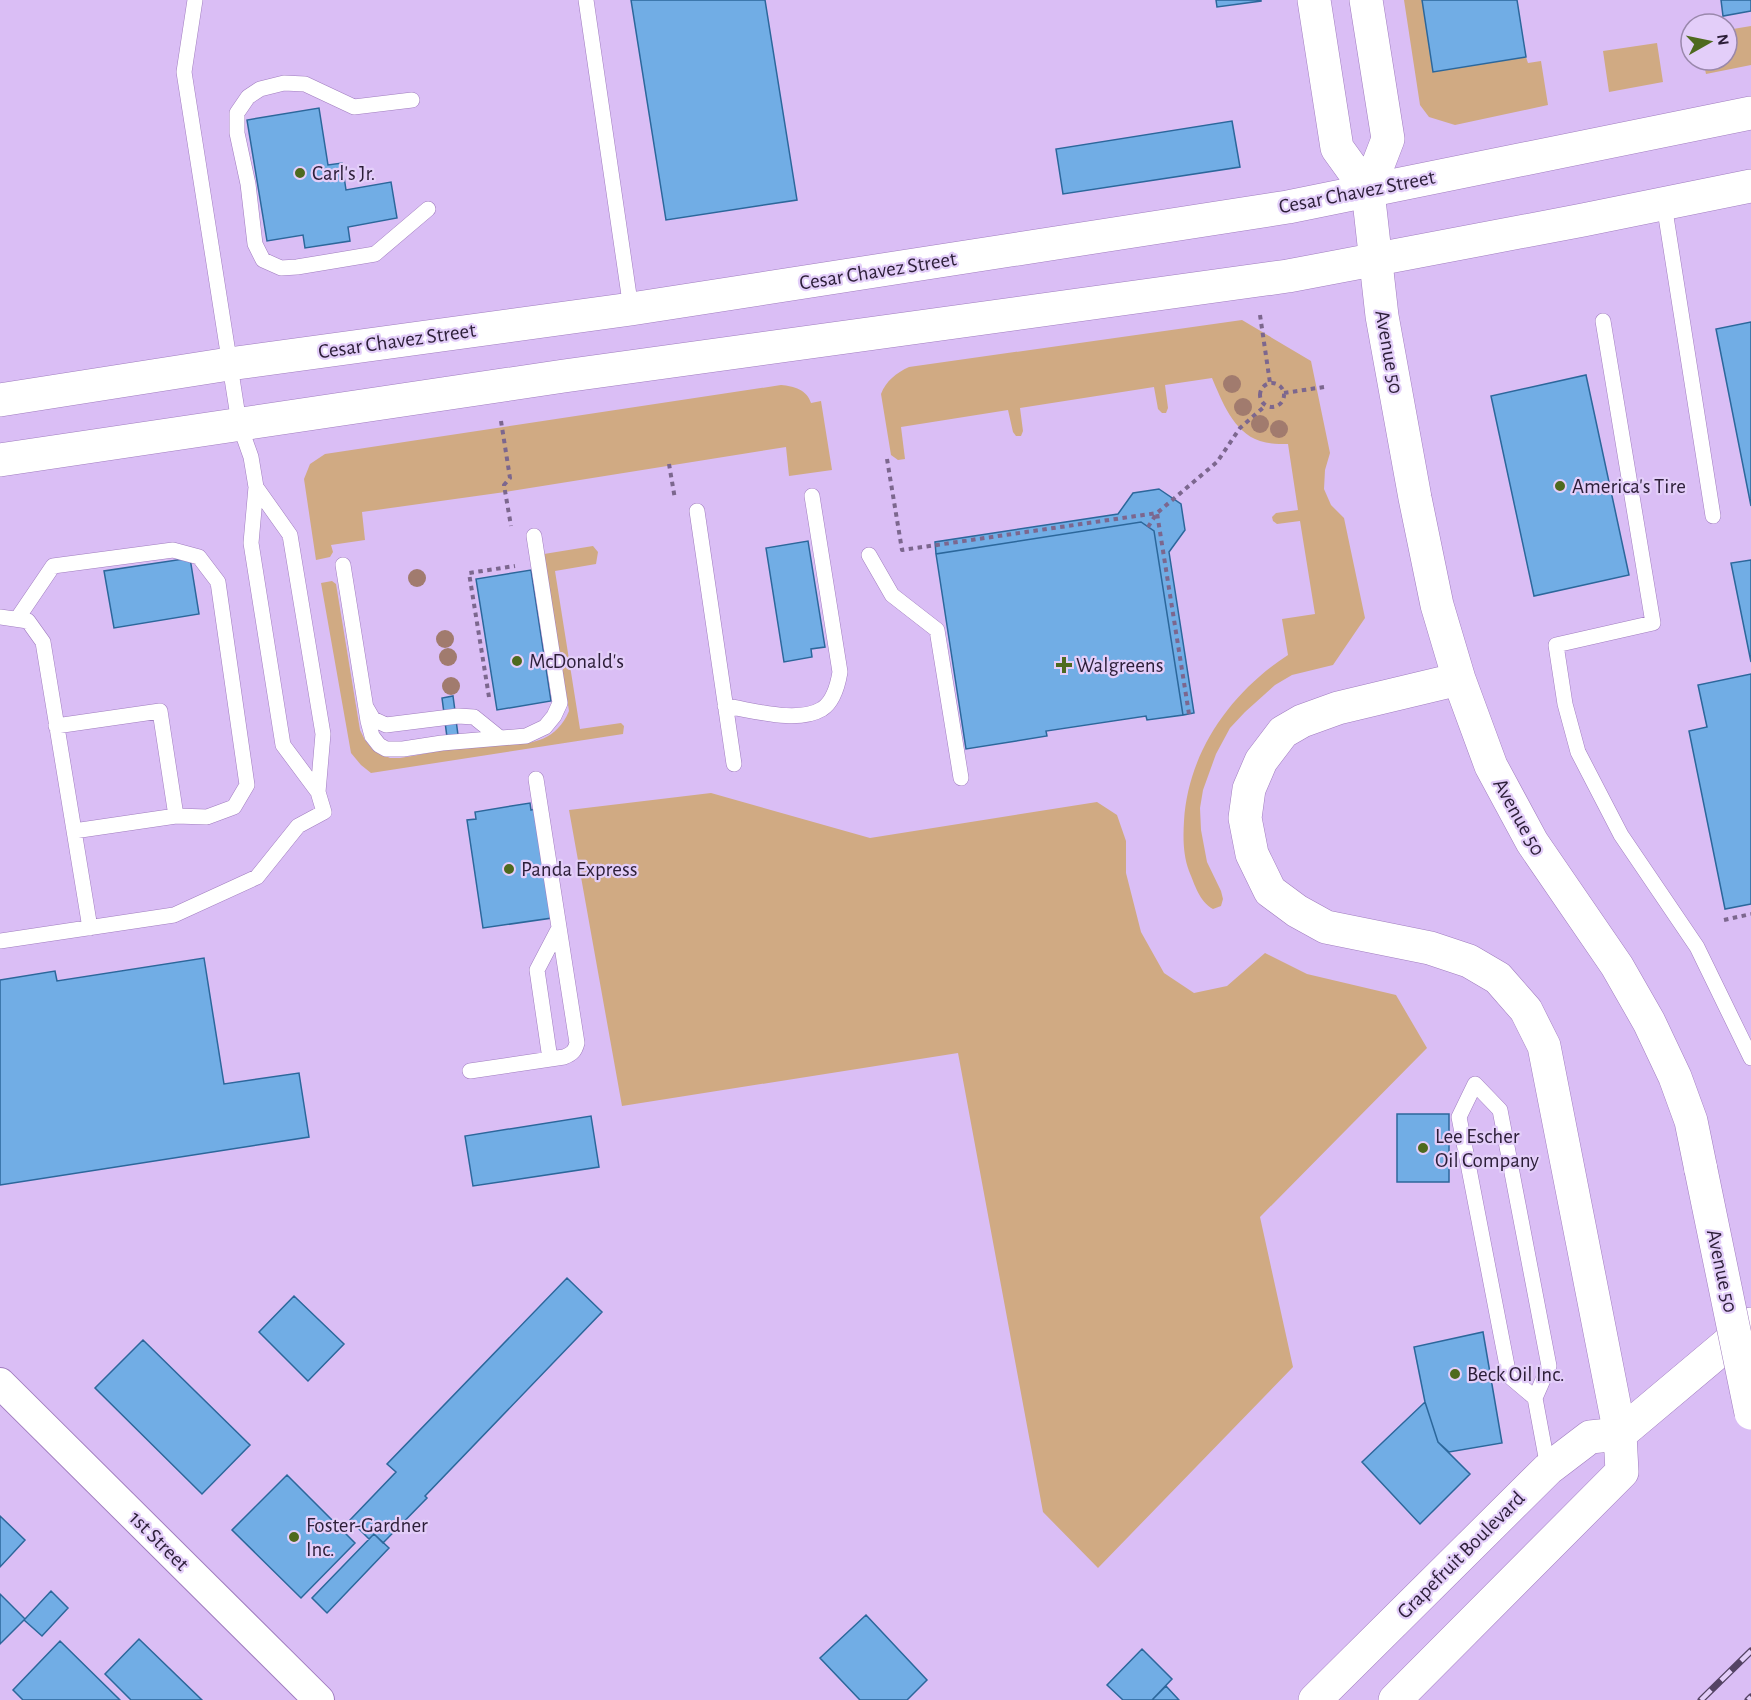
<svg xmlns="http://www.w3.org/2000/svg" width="1751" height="1700" viewBox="0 0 1751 1700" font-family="'Alegreya Sans',sans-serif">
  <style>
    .green { fill: #d0aa83 }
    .building { fill: #71ade5; stroke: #2c679b; stroke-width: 1.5 }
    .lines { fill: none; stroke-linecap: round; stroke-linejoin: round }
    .service-casing { stroke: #a07dbf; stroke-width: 16 }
    .minor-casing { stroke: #a07dbf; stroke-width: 32 }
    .secondary-casing { stroke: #a07dbf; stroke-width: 34 }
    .primary-casing { stroke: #a07dbf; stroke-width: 34 }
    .path { stroke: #7c678e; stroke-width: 4; stroke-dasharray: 4.5 4.5; stroke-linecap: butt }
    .service { stroke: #fff; stroke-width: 15 }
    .minor { stroke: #fff; stroke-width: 30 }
    .secondary { stroke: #fff; stroke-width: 33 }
    .primary { stroke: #fff; stroke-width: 33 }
    .rail-casing { stroke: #544364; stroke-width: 7 }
    .rail { stroke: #e3cef9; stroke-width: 4.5; stroke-dasharray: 14; stroke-linecap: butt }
    .secondary-bridge-casing { stroke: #a07dbf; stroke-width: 34; stroke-linecap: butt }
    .secondary-bridge { stroke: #fff; stroke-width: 33 }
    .tree { fill: #a17b6e }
    .poi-dot { fill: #4e6a1e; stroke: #e3cef9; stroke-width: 2 }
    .labels { text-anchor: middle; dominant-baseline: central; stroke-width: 4.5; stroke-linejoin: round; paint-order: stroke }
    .poi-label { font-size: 21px; fill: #2c1e38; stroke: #e3cef9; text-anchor: start }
    .street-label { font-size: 21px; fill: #2c1e38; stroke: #e3cef9 }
  </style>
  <rect width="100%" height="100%" fill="#dabef5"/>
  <path class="green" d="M1404 0H1422L1433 72 1526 57 1528 63 1541 61 1548 105 1455 125 1429 117 1420 105Z
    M1751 26V65L1706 74 1703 60H1727V30Z
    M1657 43 1663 82 1609 92 1603 51Z
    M1242 320 1311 361 1330 453 1325 470 1324 489 1331 505 1344 518 1365 618 1333 665 1292 675 1275 685 1245 712 1230 728 1216 754 1203 790 1200 808 1201 830 1207 862 1221 891 1223 899 1221 906 1213 909C1199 901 1195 885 1189 871 1183 855 1183 837 1184 821 1188 752 1231 692 1288 655L1282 619 1315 614 1300 521 1277 524 1273 521 1272 517 1276 513 1298 510 1288 444C1279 444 1269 444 1260 441 1233 432 1222 401 1212 378L1165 385 1168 408 1166 413H1162L1158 409 1154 387 1020 408 1023 431 1021 436H1016L1013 432 1008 410 901 427 905 459 898 460 891 455 881 394C886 381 896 373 909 367Z
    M781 385C794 386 807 390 811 403L821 401 832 470 789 476 786 447 505 492 362 512 365 540 331 545 333 552 330 557 316 560 304 479 310 464 325 454Z
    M593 546 598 552 596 564 555 571 580 729 621 723 624 726 623 734 371 773 361 765 351 753 321 583 332 581 336 584 360 730 365 740 373 750 390 758H400C422 755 444 749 465 746 504 741 550 756 569 711L544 554Z
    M711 793 870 838 1097 802 1117 815 1126 841V873L1141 932 1164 973 1194 993 1227 986 1265 953 1307 974 1396 995 1427 1048 1260 1217 1293 1367 1098 1568 1043 1512 958 1053 622 1106 569 810Z"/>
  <path class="building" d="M631 0H765L797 200 666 220Z
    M1216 0H1261V1L1217 7Z
    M1422 0H1517L1526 57 1433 72Z
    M1721 0H1751V11L1723 16Z
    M319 108 328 165 342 163 346 190 391 182 397 218 348 227 350 241 305 248 303 235 267 241 247 120Z
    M1232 121 1240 167 1063 194 1056 149Z
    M1751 322V506L1716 329Z
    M1586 375 1629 575 1534 596 1491 396Z
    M1159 489 1181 504 1185 530 1169 552 1194 713 1183 715 1154 531 1141 522 936 554 935 542 1118 514 1133 493Z
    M1141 522 1154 531 1183 715 1147 720 1146 716 1046 731 1047 736 966 749 936 554Z
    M808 541 825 647 811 649 812 657 784 662 766 548Z
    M190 558 199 614 114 628 104 571Z
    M1751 560V662L1731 563Z
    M531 570 551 701 497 710 476 579Z
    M1751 674V904L1725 909 1689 731 1707 727 1698 685Z
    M453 696 455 711 444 713 442 698Z
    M456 720 458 735 447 737 445 722Z
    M530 803 531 810 535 809 552 918 483 928 467 820 476 819 475 812Z
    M204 958 224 1084 299 1073 309 1137 0 1185V980L55 971 57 981Z
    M1397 1114H1449V1182H1397Z
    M591 1116 599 1167 473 1186 465 1136Z
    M567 1278 602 1312 425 1496 427 1498 383 1543 374 1534 369 1539 350 1520 396 1472 387 1464Z
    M294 1296 344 1344 308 1381 259 1332Z
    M1483 1332 1502 1443 1449 1452 1438 1442 1425 1402 1414 1347Z
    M143 1340 250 1445 202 1494 95 1388Z
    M1425 1402 1438 1442 1470 1474 1420 1524 1362 1462Z
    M287 1475 355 1543 301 1598 232 1530Z
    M0 1516 25 1540 0 1567Z
    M374 1534 389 1548 327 1613 312 1598Z
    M51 1591 68 1608 42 1636 24 1620 0 1644V1594L25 1619Z
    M866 1615 927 1680 907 1700H860L820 1658Z
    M139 1639 202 1700H131L105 1674Z
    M60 1641 120 1700H23L13 1690Z
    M1142 1649 1172 1679 1152 1700H1123L1107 1685Z
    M1166 1686 1179 1700H1152Z"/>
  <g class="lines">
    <defs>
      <path id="service" d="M586 0 631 309
        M412 100 354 107 305 84 284 83 260 89 248 97 237 113V133L248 184 255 244 263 260 281 268 297 267 375 254 428 209
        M1664 204 1713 516
        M1603 321 1653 623 1556 645 1565 704 1578 752 1621 835 1697 947 1751 1058
        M256 487 290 535 323 734 318 792
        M697 511 734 764
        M869 555 892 595 937 630 961 778
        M343 565 368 721 372 736 379 745 386 749H403L442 743 526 736 545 727 554 716 560 703 534 536
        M0 617 28 621 43 642 90 928
        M17 619 53 566 173 550 199 557 218 582 247 785 234 807 207 817 176 816
        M725 706C753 710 797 724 822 709 833 702 838 684 840 672L812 496
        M366 707 373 719 386 725 458 716 474 717 500 738
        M56 726 160 711 176 816 74 831
        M0 941 174 915 257 877 298 826 324 812 318 792 283 745 251 543 256 487 251 457 239 423 184 72 195 0
        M550 1059 537 970 559 928
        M470 1071 564 1057C572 1054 575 1051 577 1043L536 779
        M1535 1398 1509 1376 1459 1117 1475 1084 1500 1110 1549 1366 1535 1398 1548 1468"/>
      <path id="minor" d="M0 1383 319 1700"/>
      <path id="secondary" d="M1314 0 1337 148 1368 191
        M1366 0 1388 139 1368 191 1382 316 1415 498 1437 605 1459 679 1491 766 1532 842 1617 966 1649 1022 1675 1077 1691 1121 1701 1170
        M1459 679 1338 708 1302 721 1283 732 1261 761 1249 789 1245 818 1252 854 1270 891 1297 911 1326 927 1430 948 1469 961 1498 978 1526 1010 1544 1046 1620 1434"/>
      <path id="primary" d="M0 400 229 364 631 309 1288 207 1751 113
        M0 460 564 376 1288 276 1583 220 1751 186
        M1315 1700 1548 1469 1590 1437 1620 1434 1751 1324
        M1395 1700 1622 1472 1620 1434"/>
    </defs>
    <use href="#service" class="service-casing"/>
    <use href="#minor" class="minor-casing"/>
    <use href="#secondary" class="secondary-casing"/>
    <use href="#primary" class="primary-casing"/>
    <path class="path" d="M1260 315 1270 383
      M1260 395a12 12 0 1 1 24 0a12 12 0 1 1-24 0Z
      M1284 393 1324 387
      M501 421 510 478 504 485 511 526
      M887 459 902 550 1157 513 1189 714
      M669 464 675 499
      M1148 527 1157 513 1217 462 1240 428 1265 406
      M489 697 469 573 515 566
      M1724 920 1751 914"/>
    <use href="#service" class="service"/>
    <use href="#minor" class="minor"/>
    <use href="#secondary" class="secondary"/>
    <use href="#primary" class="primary"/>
    <defs>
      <path id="rail" d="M1701 1700 1751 1651
        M1748 1700 1751 1697"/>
    </defs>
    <use href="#rail" class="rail-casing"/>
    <use href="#rail" class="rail"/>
    <defs>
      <path id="secondary-bridge" d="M1701 1170 1751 1413"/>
    </defs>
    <use href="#secondary-bridge" class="secondary-bridge-casing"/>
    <use href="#secondary-bridge" class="secondary-bridge"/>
  </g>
  <g class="tree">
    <circle cx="1232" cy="384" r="9"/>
    <circle cx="1243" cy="407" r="9"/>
    <circle cx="1260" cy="424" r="9"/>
    <circle cx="1279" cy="429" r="9"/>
    <circle cx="417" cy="578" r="9"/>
    <circle cx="445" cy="639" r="9"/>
    <circle cx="448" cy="657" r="9"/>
    <circle cx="451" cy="686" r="9"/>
  </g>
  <g class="poi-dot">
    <circle cx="300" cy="173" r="6"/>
    <circle cx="1560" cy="486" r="6"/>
    <circle cx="517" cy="661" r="6"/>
    <path d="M1061 656h6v6h6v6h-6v6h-6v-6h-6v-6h6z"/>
    <circle cx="509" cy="869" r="6"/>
    <circle cx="1423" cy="1148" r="6"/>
    <circle cx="1455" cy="1374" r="6"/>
    <circle cx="294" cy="1537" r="6"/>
  </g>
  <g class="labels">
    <g class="poi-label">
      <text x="312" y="173">Carl's Jr.</text>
      <text x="1572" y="486">America's Tire</text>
      <text x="529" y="661">McDonald's</text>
      <text x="1076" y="665">Walgreens</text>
      <text x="521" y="869">Panda Express</text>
      <text x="1435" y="1136">Lee Escher<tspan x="1435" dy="24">Oil Company</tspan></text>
      <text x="1467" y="1374">Beck Oil Inc.</text>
      <text x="306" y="1525">Foster-Gardner<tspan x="306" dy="24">Inc.</tspan></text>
    </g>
    <g class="street-label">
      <text transform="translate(1357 192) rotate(-11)">Cesar Chavez Street</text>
      <text transform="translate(878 271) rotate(-9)">Cesar Chavez Street</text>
      <text transform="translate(397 341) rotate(-8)">Cesar Chavez Street</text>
      <text transform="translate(1389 352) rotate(80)">Avenue 50</text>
      <text transform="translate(1519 817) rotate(61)">Avenue 50</text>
      <text transform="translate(1722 1271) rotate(78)">Avenue 50</text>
      <text transform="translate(159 1541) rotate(45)">1st Street</text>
      <text transform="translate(1461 1555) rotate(-45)">Grapefruit Boulevard</text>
    </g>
  </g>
  <g transform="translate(1709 42) rotate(81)"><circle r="28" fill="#e3cef9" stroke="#9a88ac" stroke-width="1.5"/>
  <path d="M0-4.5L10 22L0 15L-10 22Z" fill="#4e6a1e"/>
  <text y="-9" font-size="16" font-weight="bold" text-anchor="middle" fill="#2c1e38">N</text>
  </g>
</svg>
